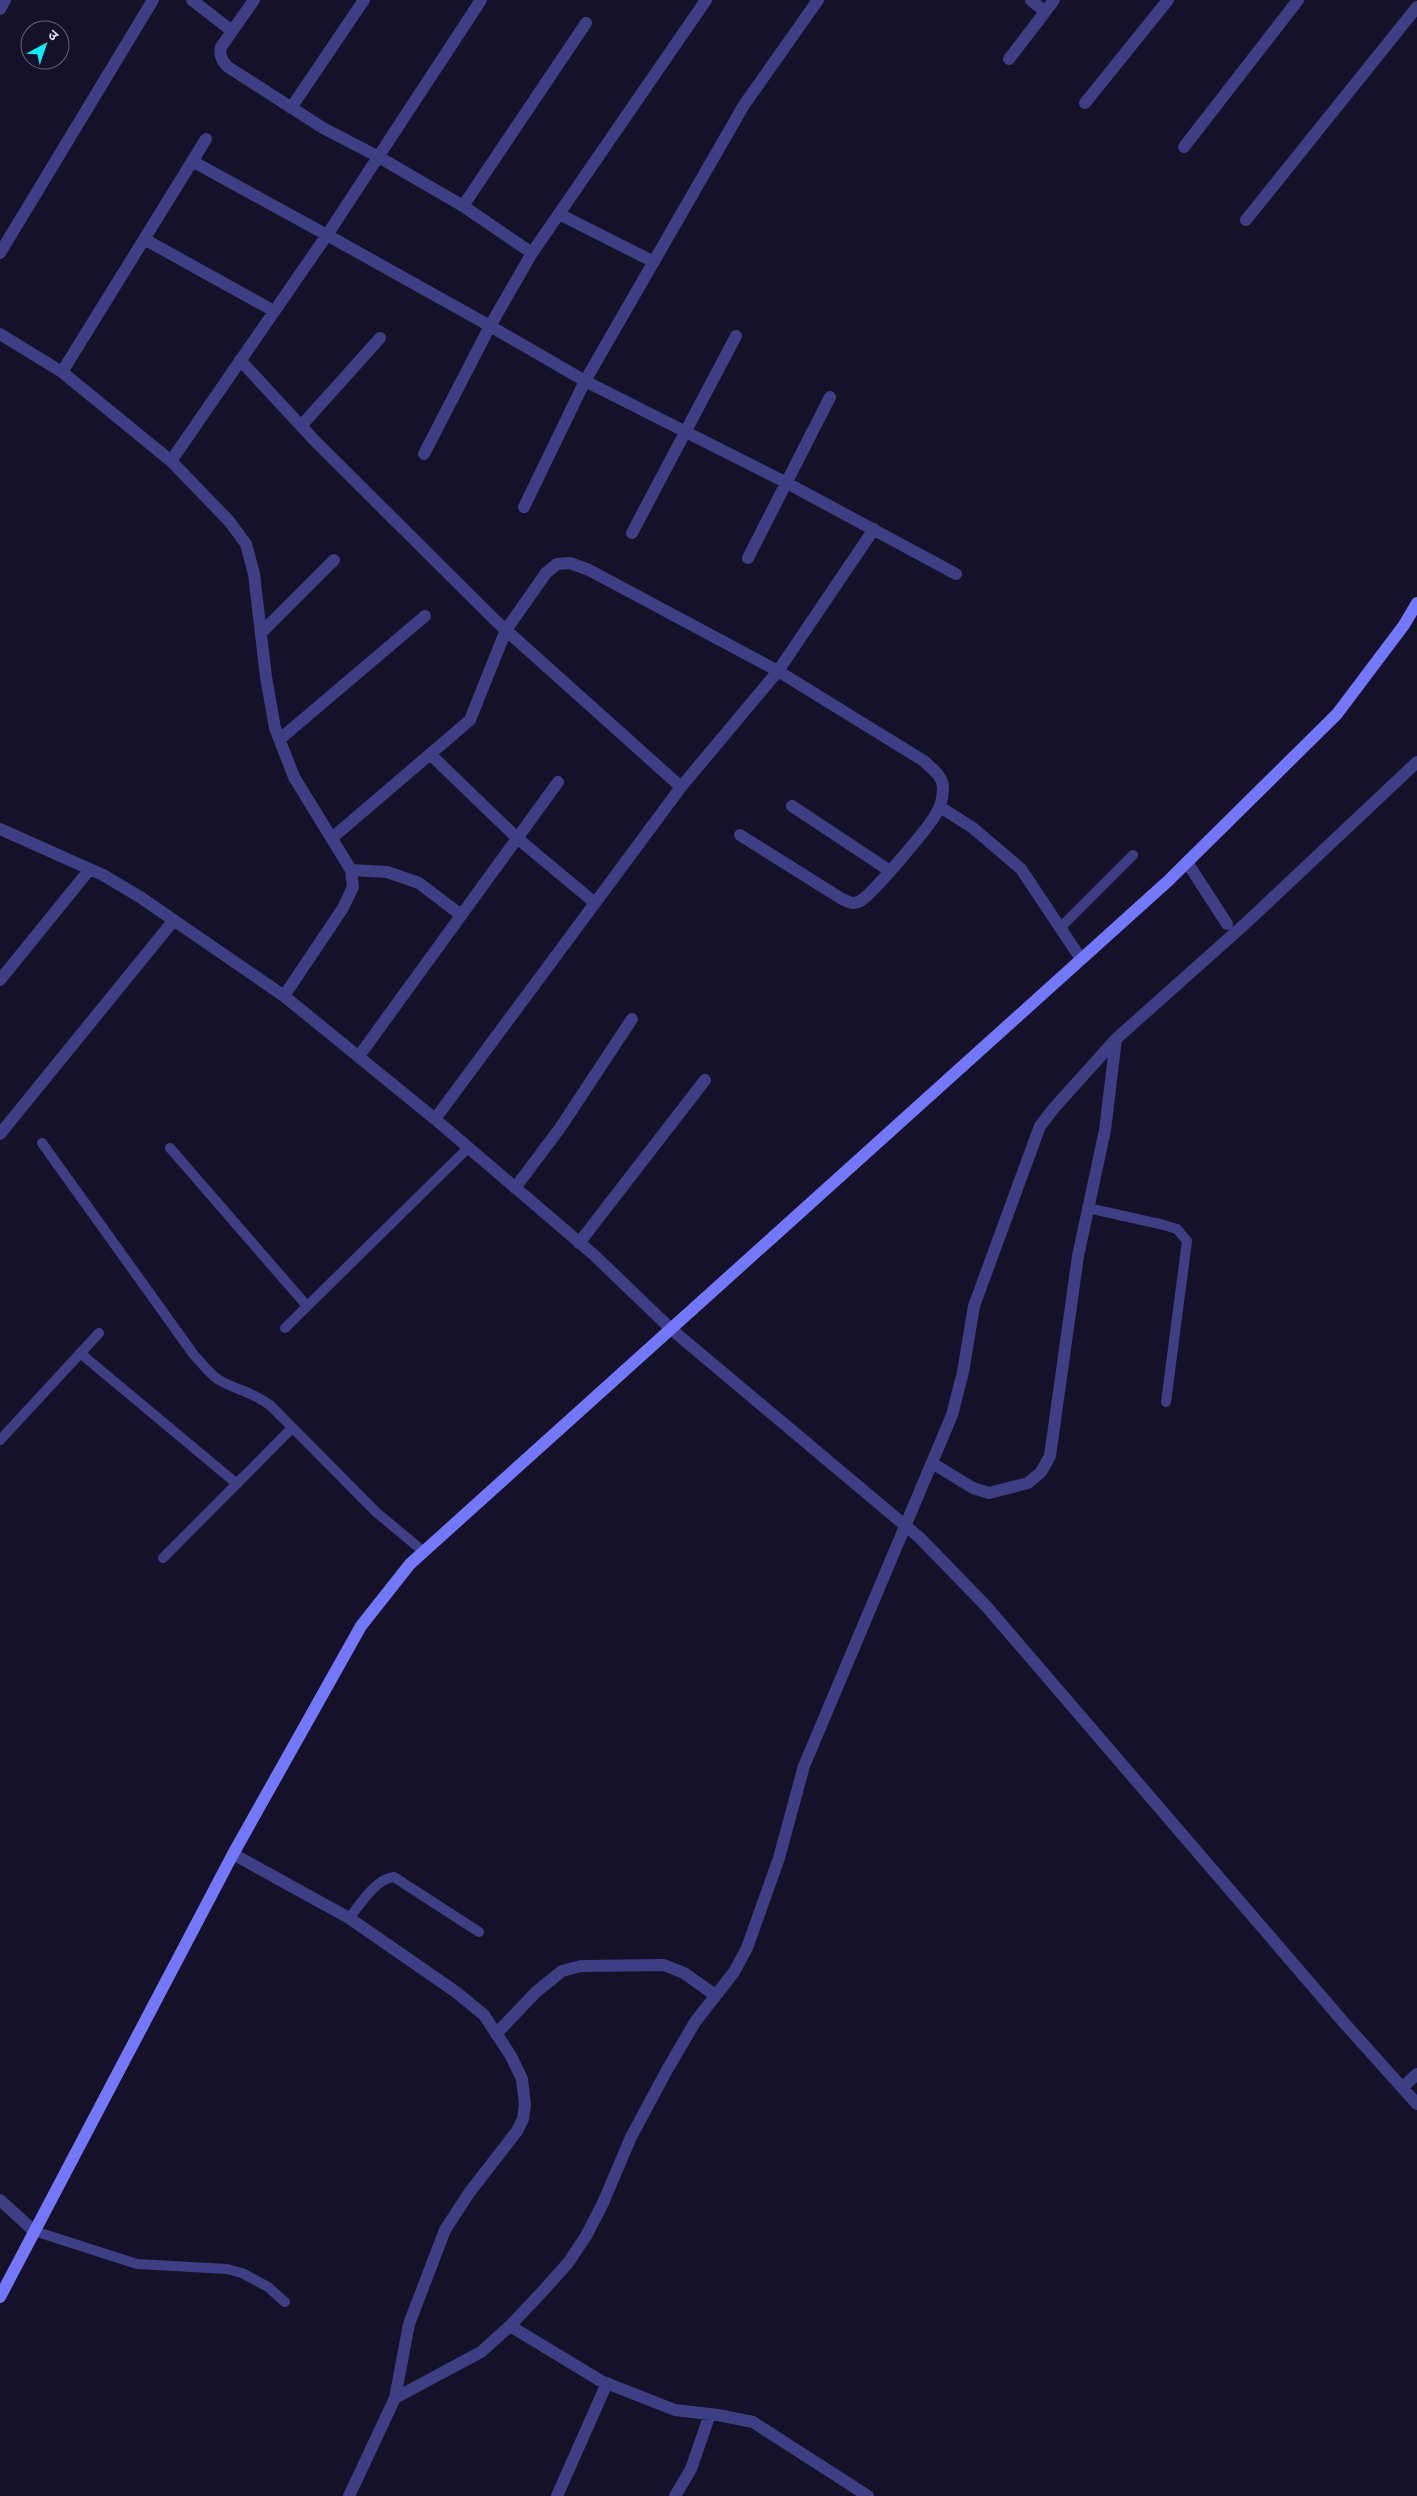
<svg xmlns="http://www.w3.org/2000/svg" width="1417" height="2496" viewBox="0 0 1417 2496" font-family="Commissioner,'Noto Sans Devanagari',sans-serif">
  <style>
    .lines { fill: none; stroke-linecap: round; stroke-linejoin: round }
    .lane { stroke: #3e3e85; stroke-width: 10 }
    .street { stroke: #3e3e85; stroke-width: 12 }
    .secondary { stroke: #7377fa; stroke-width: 12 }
  </style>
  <rect width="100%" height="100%" fill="#141128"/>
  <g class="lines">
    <path class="lane" d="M1060 928 1133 855
      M42 1143 194 1355C202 1363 209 1374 219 1380 238 1391 252 1391 271 1406L376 1512 424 1552
      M170 1148 307 1306
      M1088 1208 1164 1225 1177 1229 1187 1241 1166 1402
      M285 1328 468 1148
      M80 1353 237 1484
      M0 1440 99 1333
      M163 1558 292 1428
      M349 1918C361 1904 375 1879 394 1877L479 1932
      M34 2231 137 2264 227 2269 242 2273 268 2287 285 2302"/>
    <path class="street" d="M192 0 232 31
      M254 0 221 47C219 56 222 61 228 67L323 128 377 156 463 206 532 253
      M706 0 532 253 490 326 327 235 171 461 229 521 246 544 254 574 266 677 275 728 294 777 351 870 353 887 343 908 284 996 435 1119 594 1255 671 1329 920 1538 986 1606 1346 2025 1417 2104
      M1031 0 1045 12 1054 0
      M0 9 5 0
      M1009 59 1045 12
      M1085 103 1168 0
      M291 108 364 0
      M1184 147 1298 0
      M192 161 327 235 481 0
      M463 206 586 23
      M559 214 654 262
      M1246 220 1417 7
      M144 239 274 311
      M0 253 153 0
      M0 334 62 372 171 461
      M240 360 316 442 497 622 681 787
      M62 372 206 139
      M301 426 380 338
      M424 454 490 326 585 381 785 482 956 574
      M524 507 585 381 744 105 818 0
      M632 533 736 336
      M748 558 830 397
      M262 632 334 560
      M280 739 425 616
      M430 754 517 838 595 903
      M792 806 890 871
      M940 807 973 828 1021 869 1081 959
      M0 829 103 875 140 897 284 996
      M332 838 470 720 506 630 546 573 557 564 570 563 589 570 778 671 924 761C932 769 943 776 943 788 943 798 941 806 936 814 929 827 871 896 860 901 853 905 849 902 842 899L740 835
      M1187 862 1227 924
      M351 870 387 872 419 883 461 915
      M0 980 90 869
      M359 1056 558 782
      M435 1119 681 787 778 671 874 529
      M0 1134 174 920
      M515 1188 560 1128 632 1019
      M579 1243 705 1080
      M932 1463 973 1488 989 1493 1028 1483 1041 1472 1050 1456 1078 1256 1105 1130 1116 1039
      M233 1854 349 1918 456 1992 484 2015 511 2056 522 2079 525 2105 523 2119 517 2131 469 2193 445 2230 409 2324 395 2398 349 2496
      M496 2034 536 1992 562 1971 581 1966 664 1965 684 1973 715 1995
      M1403 2087 1417 2074
      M0 2200 34 2231
      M510 2326 601 2381 675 2410 718 2415 753 2422 868 2496
      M395 2398 481 2352 510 2326 542 2292 568 2263 586 2236 603 2203 631 2137 667 2070 695 2022 734 1972 747 1948 779 1858 804 1766 952 1415 963 1372 974 1306 1040 1126 1054 1108 1116 1039 1246 923 1417 762
      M557 2496 607 2383
      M675 2496 691 2469 710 2414"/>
    <path class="secondary" d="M0 2297 233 1854 361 1626 410 1564 1168 881 1337 714 1404 625 1417 603"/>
  </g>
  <g transform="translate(45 45) rotate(40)"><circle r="24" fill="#141128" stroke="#64617e"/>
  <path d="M0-4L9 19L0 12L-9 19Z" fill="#0cebf7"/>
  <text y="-8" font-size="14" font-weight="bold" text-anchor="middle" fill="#dbd9fe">उ</text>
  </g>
</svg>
